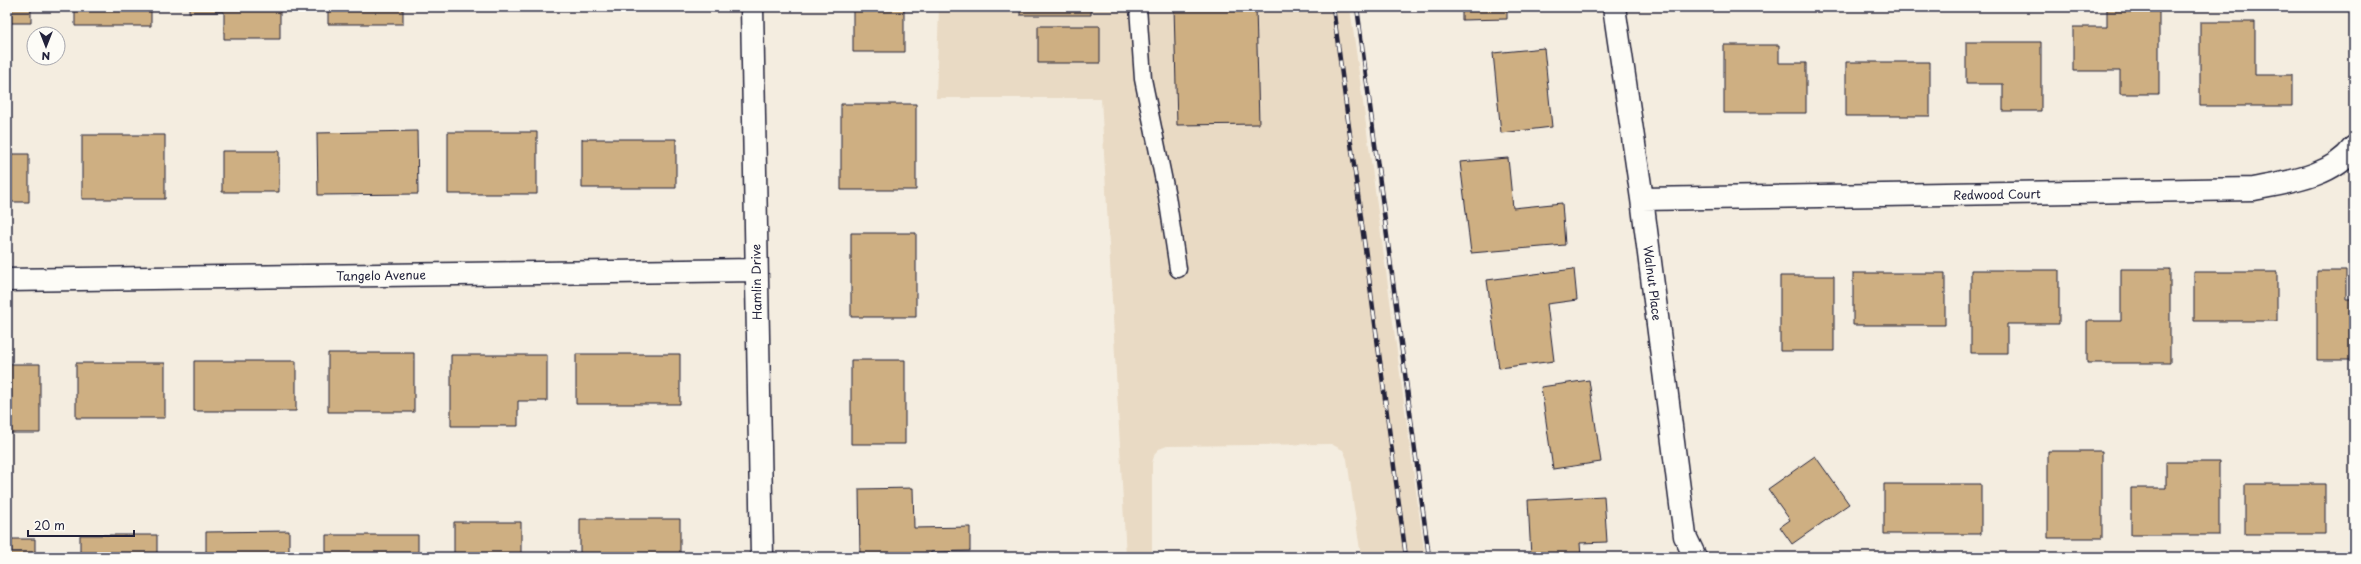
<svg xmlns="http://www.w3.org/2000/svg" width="2361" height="564" viewBox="0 0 2361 564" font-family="'Playpen Sans',sans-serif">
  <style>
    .built { fill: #e9dac4 }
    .building { fill: #ceaf82; stroke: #22223b }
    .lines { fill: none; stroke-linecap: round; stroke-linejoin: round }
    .lane-casing { stroke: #22223b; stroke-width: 19 }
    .street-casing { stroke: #22223b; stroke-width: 25 }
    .lane { stroke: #fdfcf7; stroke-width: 16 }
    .street { stroke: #fdfcf7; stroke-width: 22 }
    .rail-casing { stroke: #22223b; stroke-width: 4.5 }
    .rail { stroke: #fdfcf7; stroke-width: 3; stroke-dasharray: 9; stroke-linecap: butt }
    .labels { text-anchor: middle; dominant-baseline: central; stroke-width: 3.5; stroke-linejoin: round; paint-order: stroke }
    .street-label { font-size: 12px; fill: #22223b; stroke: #fdfcf7 }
  </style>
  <rect width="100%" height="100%" fill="#f4ede0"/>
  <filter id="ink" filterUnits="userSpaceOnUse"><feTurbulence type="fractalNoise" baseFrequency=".025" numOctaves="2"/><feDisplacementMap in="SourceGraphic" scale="8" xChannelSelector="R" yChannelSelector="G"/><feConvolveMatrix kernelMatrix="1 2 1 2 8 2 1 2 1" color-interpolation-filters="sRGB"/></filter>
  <g filter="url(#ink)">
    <path class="built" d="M939 7H1350L1425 557H1361L1347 459 1343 450 1331 444 1167 446 1159 449 1155 453 1152 463V557H1126L1101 98H936Z"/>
    <path class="building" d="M7 7H31V23H7Z
      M75 7H151V26H75Z
      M189 7H280V39H224V12H189Z
      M328 7H403V24H328Z
      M529 7V8H449V7Z
      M590 7H675V8H590Z
      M853 7H904V52H853Z
      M1020 7H1091V15H1020Z
      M1174 7H1256L1259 124 1177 125Z
      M1462 7H1507V19L1462 20Z
      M2107 7H2159V94H2120V71H2073V27H2107Z
      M2200 22H2255V75H2292V106H2200Z
      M1038 26H1100V63H1038Z
      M1966 42H2041V111H2003V84H1966Z
      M1724 45H1779V63H1806V113H1724Z
      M1544 48 1552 127 1501 133 1493 53Z
      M1846 62H1930V116H1846Z
      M841 104H916V190H841Z
      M417 131 418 194 318 195 317 133Z
      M448 132H537V194H448Z
      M82 135H165V199H82Z
      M582 139H676V188H582Z
      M222 151H279V192H222Z
      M7 154H29V202H7Z
      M1508 158 1513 208 1562 203 1565 245 1471 253 1460 162Z
      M851 233H916V317H851Z
      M1574 269 1577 300 1547 304 1554 361 1499 368 1487 280Z
      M2121 269H2170V363H2087V321H2121Z
      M1971 270H2059V324H2007V353H1971Z
      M2317 271H2346V299H2354V360H2317Z
      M2194 272H2277V321H2194Z
      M1853 273H1945V325H1853Z
      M1780 276H1834V351H1780Z
      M328 353H414V412H328Z
      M576 354H680V404H576Z
      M451 355H547V401H518V426H451Z
      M851 360H905V444H851Z
      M194 361H296V411H194Z
      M76 363H165V418H76Z
      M7 364H40V433H7Z
      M1589 380 1601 462 1553 469 1541 387Z
      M2048 451H2102V538H2048Z
      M1815 456 1849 504 1792 544 1780 527 1790 520 1768 489Z
      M2166 462H2219V535H2131V488H2166Z
      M1884 484H1981V534H1884Z
      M2245 484H2325V534H2245Z
      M913 488 914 528 970 527V551L931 552V557H860L859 489Z
      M1604 496 1607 542 1580 543 1581 557H1531L1528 500Z
      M580 519H680V557H580Z
      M454 522H521V557H454Z
      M289 531V557H206V532Z
      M80 535H157V557H80Z
      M326 535H418V557H326Z
      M7 539H35V557H7Z"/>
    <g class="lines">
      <defs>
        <path id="lane" d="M1138 7 1143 79 1167 196 1178 269"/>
        <path id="street" d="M752 7 762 557
          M1614 7 1642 199 1685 536 1695 557
          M1642 199 2254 189C2288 182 2332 177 2354 147
          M7 280 756 270"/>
      </defs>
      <use href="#lane" class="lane-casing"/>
      <use href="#street" class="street-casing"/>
      <use href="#lane" class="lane"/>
      <use href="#street" class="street"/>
      <defs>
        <path id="rail" d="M1333 7 1406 557
          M1357 7 1429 557"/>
      </defs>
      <use href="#rail" class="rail-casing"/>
      <use href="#rail" class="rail"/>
    </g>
  </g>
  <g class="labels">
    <g class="street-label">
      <text transform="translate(1997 194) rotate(-1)">Redwood Court</text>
      <text transform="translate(381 275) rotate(-1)">Tangelo Avenue</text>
      <text transform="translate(756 282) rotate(-91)">Hamlin Drive</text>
      <text transform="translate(1653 283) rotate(83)">Walnut Place</text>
    </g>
  </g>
  <rect width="2361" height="564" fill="none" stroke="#fdfcf7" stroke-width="24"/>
  <rect x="12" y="12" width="2337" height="540" fill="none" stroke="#22223b" stroke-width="1.5" filter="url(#ink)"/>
  <g transform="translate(46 46) rotate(180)"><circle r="19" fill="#fdfcf7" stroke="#a5a5ac"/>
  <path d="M0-3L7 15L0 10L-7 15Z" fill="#22223b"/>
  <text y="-6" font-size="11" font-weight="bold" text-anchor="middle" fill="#22223b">N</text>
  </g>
  <path d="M28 530v6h106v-6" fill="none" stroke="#22223b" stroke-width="2"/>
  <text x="34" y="530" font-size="12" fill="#22223b" stroke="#fdfcf7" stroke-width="3" paint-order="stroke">20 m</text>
</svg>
